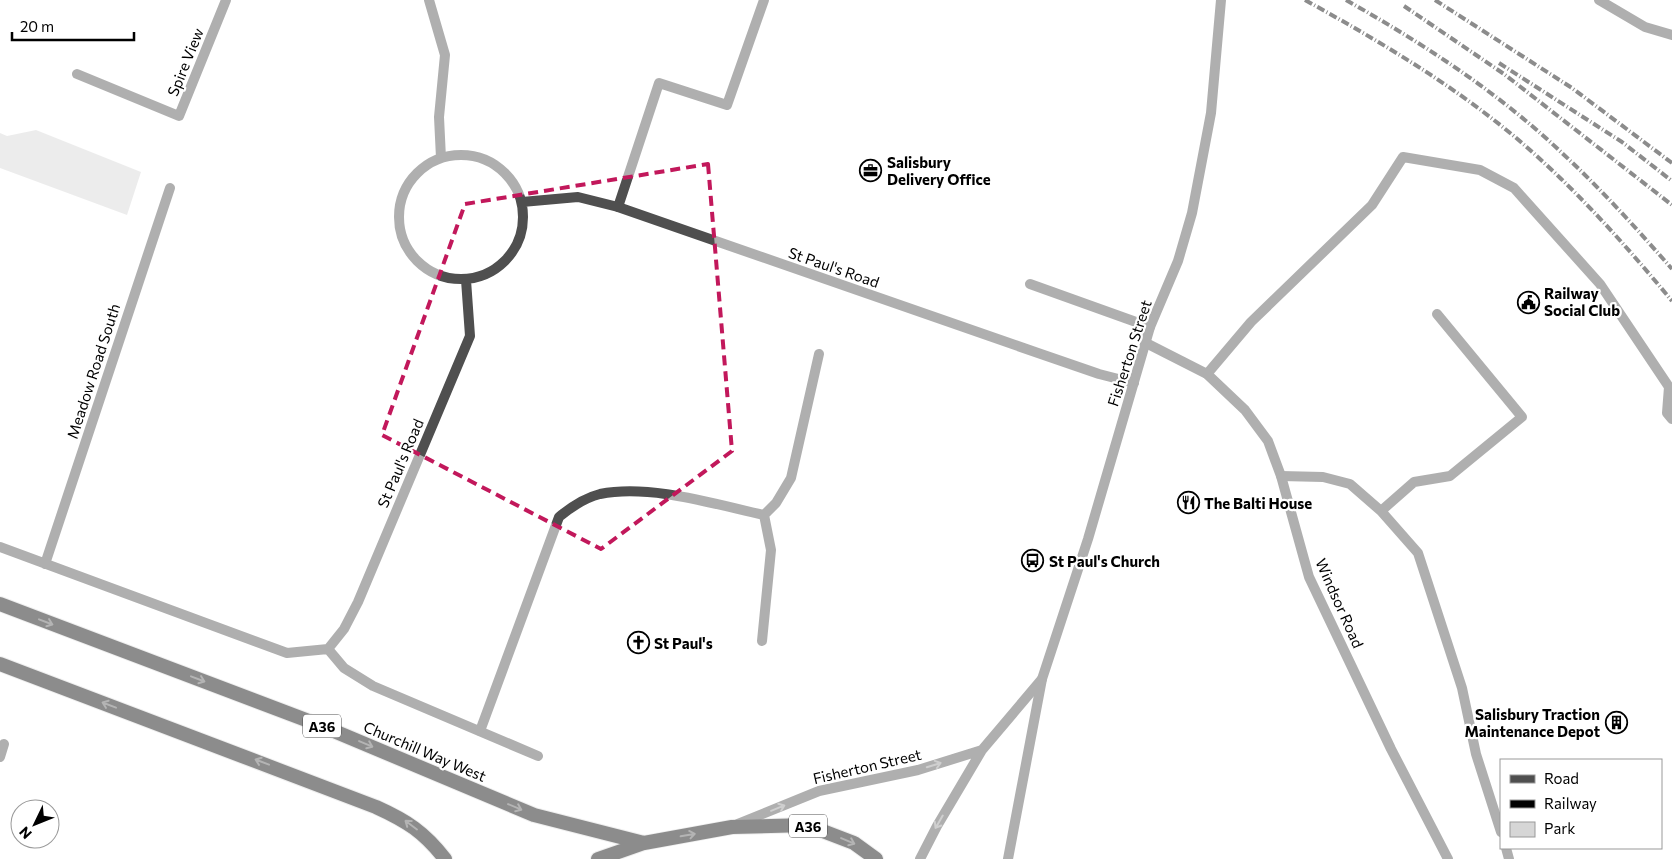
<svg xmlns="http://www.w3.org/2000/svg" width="1672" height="859" viewBox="0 0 1672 859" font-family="Commissioner,sans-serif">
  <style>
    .green { fill: #d6d6d6 }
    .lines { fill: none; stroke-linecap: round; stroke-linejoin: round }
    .trunk-casing { stroke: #dbdbdb; stroke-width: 16 }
    .service { stroke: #4f4f4f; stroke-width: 10 }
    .minor { stroke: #4f4f4f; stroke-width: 10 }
    .tertiary { stroke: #4f4f4f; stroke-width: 10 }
    .trunk { stroke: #000; stroke-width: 14 }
    .rail { stroke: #000; stroke-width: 4; stroke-dasharray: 8 2.5 1 2.5; stroke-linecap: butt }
    .oneway { stroke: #595959 }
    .oneway2 { stroke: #959595 }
    .marked { fill: none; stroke: #c2185b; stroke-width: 4; stroke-dasharray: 10 6; stroke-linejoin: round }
    .labels { text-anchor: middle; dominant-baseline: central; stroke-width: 4.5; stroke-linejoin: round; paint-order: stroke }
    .shield { fill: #fff; stroke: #4c4c4c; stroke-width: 1 }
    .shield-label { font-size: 14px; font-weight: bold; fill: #000 }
    .street-label { font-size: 15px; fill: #000; stroke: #fff }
    .poi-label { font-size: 15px; font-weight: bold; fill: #000; stroke: #fff; text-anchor: start }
  </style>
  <rect width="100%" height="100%" fill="#fff"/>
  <path class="green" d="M36 130 141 172 127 215 0 168V133L7 136Z"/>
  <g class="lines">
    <defs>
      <path id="trunk" d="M0 604 322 726 534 815 644 843
        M0 664 376 807C407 821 424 832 445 859
        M598 859 644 843 732 827 807 825 854 843 876 859"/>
    </defs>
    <use href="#trunk" class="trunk-casing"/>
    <path class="service" d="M618 207 659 83 727 105 764 0
      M1030 284 1150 327
      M1207 374 1251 322 1372 205 1403 157 1480 170 1514 188 1600 284 1669 387 1667 413 1672 419
      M1281 476 1323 477 1350 484 1381 511 1418 553 1462 688 1476 754 1501 832
      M1381 511 1414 482 1450 476 1522 417 1437 314
      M762 641 771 550 764 515
      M480 731 559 517C571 507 584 498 600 494 650 484 714 504 764 515L776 503 791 478 819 354
      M1506 848 1509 859
      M1008 859 1042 679"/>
    <path class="minor" d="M429 0 445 55 439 117 441 158
      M77 74 179 116 226 0
      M399 217a62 62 0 1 1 124 0a62 62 0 1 1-124 0Z
      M522 202 578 197 618 207 1038 353 1099 374 1134 383
      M1146 343 1207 374 1245 410 1268 441 1281 476 1309 577 1391 749 1448 859
      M0 547 287 653 328 649 344 668 373 686 538 756
      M45 564 170 188
      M328 649 344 629 358 602 470 336 466 280
      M0 757 4 744"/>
    <path class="tertiary" d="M1599 0 1645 27 1672 35
      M738 824 819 791 918 770 982 750
      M920 859 937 826 982 750 1042 679 1088 539 1150 327 1178 261 1192 213 1211 113 1221 0"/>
    <use href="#trunk" class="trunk"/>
    <path class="rail" d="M1305 0C1379 41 1450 83 1515 137 1573 186 1624 243 1672 301
      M1346 0C1422 43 1498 92 1562 153 1601 189 1637 229 1672 269
      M1435 0 1572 88 1672 163
      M1404 6 1504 74 1672 205
      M1499 63 1622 142 1672 181"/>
  </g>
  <defs><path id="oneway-shaft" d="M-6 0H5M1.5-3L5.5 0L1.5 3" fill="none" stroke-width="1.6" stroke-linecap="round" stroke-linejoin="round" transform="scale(1.25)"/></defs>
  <g class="oneway">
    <use href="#oneway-shaft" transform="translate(46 622) rotate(21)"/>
    <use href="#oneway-shaft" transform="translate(198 679) rotate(21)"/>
    <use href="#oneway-shaft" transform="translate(109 705) rotate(-159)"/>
    <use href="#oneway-shaft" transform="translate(366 744) rotate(23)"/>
    <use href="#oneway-shaft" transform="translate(262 762) rotate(-159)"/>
    <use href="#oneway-shaft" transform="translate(515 807) rotate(23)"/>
    <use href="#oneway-shaft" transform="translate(411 825) rotate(-143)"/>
    <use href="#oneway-shaft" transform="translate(688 835) rotate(-10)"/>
    <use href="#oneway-shaft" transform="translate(848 841) rotate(23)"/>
  </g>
  <g class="oneway2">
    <use href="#oneway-shaft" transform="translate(934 765) rotate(-17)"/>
    <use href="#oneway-shaft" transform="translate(778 808) rotate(-22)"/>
    <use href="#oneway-shaft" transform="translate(939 822) rotate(120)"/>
  </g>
  <path d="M0 0H1672V859H0ZM708 164 732 451 601 549 382 435 465 204Z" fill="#fff" fill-opacity=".55" fill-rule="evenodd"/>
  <path class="marked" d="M708 164 732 451 601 549 382 435 465 204Z"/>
  <defs>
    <symbol id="office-ring" viewBox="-11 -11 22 22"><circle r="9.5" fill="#fff" stroke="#000" stroke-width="1.5"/><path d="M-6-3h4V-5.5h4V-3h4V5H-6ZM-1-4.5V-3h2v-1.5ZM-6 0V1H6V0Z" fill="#000"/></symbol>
    <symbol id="civic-ring" viewBox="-11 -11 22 22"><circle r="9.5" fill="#fff" stroke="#000" stroke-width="1.5"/><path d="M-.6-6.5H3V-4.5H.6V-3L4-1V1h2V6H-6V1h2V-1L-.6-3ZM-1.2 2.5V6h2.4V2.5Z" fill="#000"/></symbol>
    <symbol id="restaurant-ring" viewBox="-11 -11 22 22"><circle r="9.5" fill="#fff" stroke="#000" stroke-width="1.5"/><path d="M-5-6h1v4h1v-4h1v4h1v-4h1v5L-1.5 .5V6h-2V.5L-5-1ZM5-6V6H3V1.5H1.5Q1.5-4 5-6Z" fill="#000"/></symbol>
    <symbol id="bus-ring" viewBox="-11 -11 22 22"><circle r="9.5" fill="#fff" stroke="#000" stroke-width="1.5"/><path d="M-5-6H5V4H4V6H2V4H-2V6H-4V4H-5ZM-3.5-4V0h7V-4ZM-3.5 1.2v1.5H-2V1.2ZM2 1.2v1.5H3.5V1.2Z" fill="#000"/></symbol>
    <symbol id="church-ring" viewBox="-11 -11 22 22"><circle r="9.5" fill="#fff" stroke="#000" stroke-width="1.5"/><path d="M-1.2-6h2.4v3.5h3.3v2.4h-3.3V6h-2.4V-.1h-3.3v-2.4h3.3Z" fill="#000"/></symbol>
    <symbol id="building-ring" viewBox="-11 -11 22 22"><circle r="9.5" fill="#fff" stroke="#000" stroke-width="1.5"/><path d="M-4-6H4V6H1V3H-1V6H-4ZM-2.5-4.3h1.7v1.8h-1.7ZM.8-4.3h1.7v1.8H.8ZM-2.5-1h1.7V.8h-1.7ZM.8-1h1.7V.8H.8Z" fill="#000"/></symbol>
  </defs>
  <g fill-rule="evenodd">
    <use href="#office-ring" x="858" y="158" width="25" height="25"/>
    <use href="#civic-ring" x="1516" y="290" width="25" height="25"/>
    <use href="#restaurant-ring" x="1176" y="490" width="25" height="25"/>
    <use href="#bus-ring" x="1020" y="548" width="25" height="25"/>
    <use href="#church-ring" x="626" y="630" width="25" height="25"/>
    <use href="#building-ring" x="1604" y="710" width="25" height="25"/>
  </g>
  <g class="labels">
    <g class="shield">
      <rect x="303" y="714.5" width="38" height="23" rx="4"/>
      <rect x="789" y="814.5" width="38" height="23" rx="4"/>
    </g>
    <g class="shield-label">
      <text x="322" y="726">A36</text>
      <text x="808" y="826">A36</text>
    </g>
    <g class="street-label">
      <text transform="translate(185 62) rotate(-68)">Spire View</text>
      <text transform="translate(834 267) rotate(19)">St Paul's Road</text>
      <text transform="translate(1129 353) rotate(-72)">Fisherton Street</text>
      <text transform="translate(93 371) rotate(-72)">Meadow Road South</text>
      <text transform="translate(400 463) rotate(-67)">St Paul's Road</text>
      <text transform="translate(1340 603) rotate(66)">Windsor Road</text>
      <text transform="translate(425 751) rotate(23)">Churchill Way West</text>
      <text transform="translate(867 766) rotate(-13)">Fisherton Street</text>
    </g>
    <g class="poi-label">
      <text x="887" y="162">Salisbury<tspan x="887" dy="17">Delivery Office</tspan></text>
      <text x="1544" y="293">Railway<tspan x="1544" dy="17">Social Club</tspan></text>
      <text x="1204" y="503">The Balti House</text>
      <text x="1049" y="561">St Paul's Church</text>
      <text x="654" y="643">St Paul's</text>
      <text x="1600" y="714" text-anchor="end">Salisbury Traction<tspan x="1600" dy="17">Maintenance Depot</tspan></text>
    </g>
  </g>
  <rect x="1500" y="759" width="162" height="90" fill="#ffffff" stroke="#999999"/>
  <rect x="1510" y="775" width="25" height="8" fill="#4f4f4f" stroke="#999999"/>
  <text x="1544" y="784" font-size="15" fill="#000000">Road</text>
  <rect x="1510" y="800" width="25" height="8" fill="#000000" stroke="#999999"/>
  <text x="1544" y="809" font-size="15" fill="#000000">Railway</text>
  <rect x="1510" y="822" width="25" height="15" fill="#d6d6d6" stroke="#999999"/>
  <text x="1544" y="834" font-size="15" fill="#000000">Park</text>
  <g transform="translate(35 824) rotate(227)"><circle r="24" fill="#ffffff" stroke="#999999"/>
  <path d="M0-4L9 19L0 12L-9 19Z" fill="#000000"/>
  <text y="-8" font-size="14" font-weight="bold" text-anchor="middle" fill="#000000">N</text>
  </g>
  <path d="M12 32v8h122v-8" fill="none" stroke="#000000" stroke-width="2.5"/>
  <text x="20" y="32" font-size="15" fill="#000000" stroke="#ffffff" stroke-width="4" paint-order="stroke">20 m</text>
</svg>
